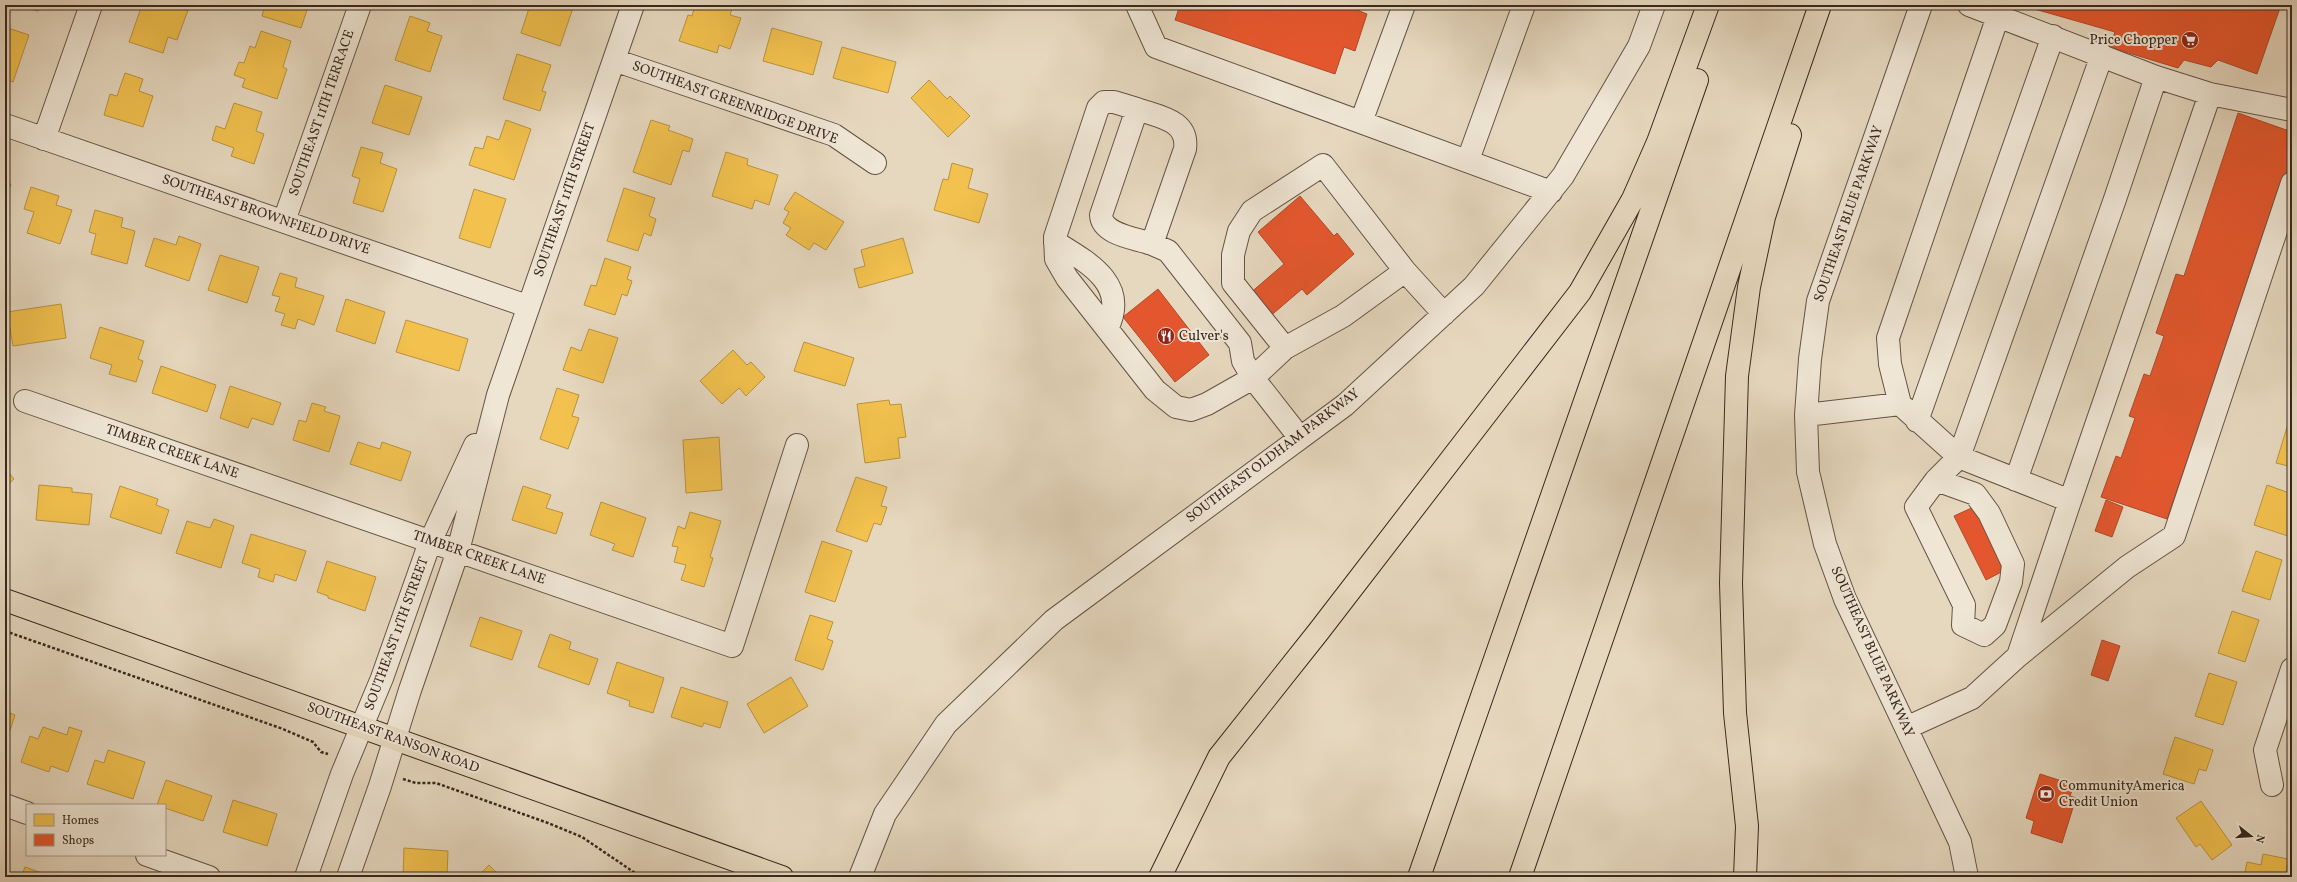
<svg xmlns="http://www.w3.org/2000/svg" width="2297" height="882" viewBox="0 0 2297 882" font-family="Vollkorn,serif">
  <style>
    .homes { fill: #f2c14e; stroke: #ba9340 }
    .shops { fill: #e4572e; stroke: #b14929 }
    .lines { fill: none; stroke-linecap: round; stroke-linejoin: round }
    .minor-casing { stroke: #645446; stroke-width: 24 }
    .major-casing { stroke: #39281e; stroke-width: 24 }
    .highway-casing { stroke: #39281e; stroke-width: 24 }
    .path { stroke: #39281e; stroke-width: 2.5; stroke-dasharray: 3 2; stroke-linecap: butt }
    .minor { stroke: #efe6d5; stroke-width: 22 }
    .major { stroke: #e6d8bf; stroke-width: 22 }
    .highway { stroke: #e6d8bf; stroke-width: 22 }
    .labels { text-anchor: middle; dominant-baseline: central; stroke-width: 4; stroke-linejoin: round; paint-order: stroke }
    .poi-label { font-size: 14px; fill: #39281e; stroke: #efe6d5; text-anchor: start }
    .street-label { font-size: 14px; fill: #39281e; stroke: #efe6d5 }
  </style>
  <rect width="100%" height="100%" fill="#e6d8bf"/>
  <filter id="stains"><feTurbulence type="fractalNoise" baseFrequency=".005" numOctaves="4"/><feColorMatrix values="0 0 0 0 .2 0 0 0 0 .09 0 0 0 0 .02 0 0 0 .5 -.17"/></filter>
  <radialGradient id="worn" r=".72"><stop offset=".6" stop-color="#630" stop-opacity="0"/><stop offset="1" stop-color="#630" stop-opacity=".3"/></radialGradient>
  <path class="homes" d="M18 5H40L38 11Z
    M142 5H172L188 10 177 40 168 37 163 53 129 42Z
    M265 5H300L308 7 301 28 262 16Z
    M530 5H574L560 46 521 33Z
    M695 5H733L730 15 741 18 730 49 719 45 717 53 679 41 688 15 692 16Z
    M410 16 430 23 427 31 442 36 430 72 395 60Z
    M5 27 29 35 13 82 5 79Z
    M772 28 822 42 813 75 763 61Z
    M261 31 291 41 283 67 287 69 277 99 242 87 245 79 234 75 239 62 244 63 250 46 255 48Z
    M842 47 896 62 888 93 833 78Z
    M517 54 551 65 542 91 546 92 540 111 503 99Z
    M125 73 143 79 139 91 153 96 143 127 104 115 110 94 117 96Z
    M929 80 947 99 950 96 970 116 948 137 911 98Z
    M385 85 422 97 409 135 372 123Z
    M234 103 262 112 256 131 264 134 254 164 231 156 234 148 212 140 216 126 225 129Z
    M506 120 531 129 514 180 469 165 475 147 483 149 487 136 499 140Z
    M651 120 670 126 668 130 693 139 689 152 683 150 671 185 633 172Z
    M361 147 383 153 380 163 397 169 383 212 353 203 360 179 352 176Z
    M726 152 748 159 747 165 778 175 769 205 755 200 752 209 712 196Z
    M952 163 973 169 968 188 988 194 979 223 934 210 943 179 948 180Z
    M5 182 11 184 5 201Z
    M31 187 59 196 56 205 72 210 60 244 27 233 34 212 24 209Z
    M624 188 655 198 649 216 656 219 651 236 644 233 638 251 607 241Z
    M474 189 506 199 490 248 459 238Z
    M795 192 844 222 826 250 814 243 809 250 786 235 791 228 783 223 789 212 784 209Z
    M95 210 123 218 121 227 135 231 127 264 91 254 96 234 89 232Z
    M179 236 201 244 189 281 145 266 154 238 176 245Z
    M903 238 913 273 859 288 854 269 865 266 861 250Z
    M220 255 259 267 247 303 208 290Z
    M605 258 631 267 627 279 632 281 627 296 622 294 615 315 584 305 591 285 596 286Z
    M280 273 297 278 295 287 324 296 314 325 298 319 295 329 281 325 285 314 275 311 280 297 272 295Z
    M346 299 385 312 375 344 336 331Z
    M61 304 66 338 13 346 7 312Z
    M406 320 468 339 459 371 396 352Z
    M100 327 144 341 138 359 143 361 136 382 109 374 112 365 90 358Z
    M589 329 618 338 603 383 563 370 571 347 581 351Z
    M804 342 854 358 845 386 794 371Z
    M733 350 747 365 751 362 765 377 746 396 739 388 722 404 700 381Z
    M161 366 216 385 207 412 152 393Z
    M230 386 281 403 273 425 252 418 248 428 220 418Z
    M557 388 579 395 572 416 579 418 568 449 540 439Z
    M889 400 890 405 901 404 906 437 898 438 900 458 865 463 857 404Z
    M312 403 326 407 324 411 340 416 329 452 293 440 299 420 306 422Z
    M2288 424 2292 425V467L2276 463Z
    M719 437 722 490 686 493 683 440Z
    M358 442 380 449 382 442 411 452 401 481 350 464Z
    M5 468 14 479 5 487Z
    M856 477 887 487 881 506 887 507 881 525 874 523 867 542 836 531Z
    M39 485 72 488V492L92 494 89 525 36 520Z
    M2267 485 2292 494 2287 508 2292 510V524L2288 536 2254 525Z
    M120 486 158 499 156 505 169 510 161 534 110 517Z
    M523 486 551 495 546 508 563 513 556 534 512 520Z
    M601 502 646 518 633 557 612 550 615 544 590 535Z
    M690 512 721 521 710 557 713 558 704 587 681 580 686 565 674 562 678 547 672 546 678 526 685 529Z
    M214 519 234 526 221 568 176 553 187 521 210 528Z
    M251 534 306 551 296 581 275 574 273 582 258 577 260 569 242 563Z
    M822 541 852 551 835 602 805 592Z
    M2256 551 2282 560 2270 600 2242 591Z
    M327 561 376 577 365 611 328 598V596L317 592Z
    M2232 611 2259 620 2245 662 2218 653Z
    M810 615 833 622 827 639 833 641 823 670 795 660Z
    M480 617 522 631 512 660 470 646Z
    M550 634 571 642 569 649 598 659 589 685 538 667Z
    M617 662 664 678 653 713 629 706 630 701 607 693Z
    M2209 673 2237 682 2223 725 2195 716Z
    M791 677 808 706 764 733 747 704Z
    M681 687 728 702 720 728 704 723 702 727 671 717Z
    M5 711 15 715 5 746Z
    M43 727 67 735 69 727 82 731 68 772 51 766 49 772 21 762 30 736 38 739Z
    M2175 737 2213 750 2206 771 2199 769 2194 784 2163 774Z
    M108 750 145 762 133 799 87 784 95 760 104 763Z
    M166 780 212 796 203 821 165 808V805H157Z
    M233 800 277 814 267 846 223 832Z
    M2201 801 2232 845 2212 860 2200 844 2196 847 2176 818Z
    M404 848 448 851 447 877H403Z
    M2263 854 2288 859 2285 877H2244L2247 862 2261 865Z
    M489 865 501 877H477Z
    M25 867 53 877H21Z"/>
  <path class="shops" d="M1180 5H1359L1357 10 1367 14 1355 51 1344 47 1335 74 1175 20Z
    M2032 5H2281L2257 74 2218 60 2211 67 2184 60 2178 68 2109 47 2115 32 2031 8Z
    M2238 113 2292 132V158L2167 519 2101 497 2116 456 2121 458 2135 418 2129 416 2144 374 2150 376 2164 336 2156 333 2176 274 2184 276Z
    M1300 196 1334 236 1337 233 1354 254 1307 295 1302 289 1268 318 1248 295 1284 264 1258 232Z
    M1158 289 1209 355 1175 382 1123 317Z
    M2106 500 2123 507 2112 537 2095 531Z
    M1976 506 2007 569 1986 580 1954 516Z
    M2102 640 2120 646 2108 681 2091 675Z
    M2040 774 2074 785 2070 796 2076 798 2062 843 2031 833 2034 821 2026 818Z"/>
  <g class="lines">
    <defs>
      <path id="minor" d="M1137 5 1156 47 1551 192
        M1921 5 1818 301 1810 359 1806 415 1808 472 1825 544 1845 599 1960 842 1967 877
        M1969 5 2156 77 2210 94 2292 110
        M614 60 834 135 875 163
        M1137 109 1114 102H1104L1098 108 1055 237 1056 259 1067 278 1155 390 1176 407 1191 410 1207 404 1253 378 1243 361 1240 343 1168 251 1152 244 1185 149C1189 120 1159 117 1137 109L1101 215C1102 235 1136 238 1152 244
        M1361 122 1404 5
        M5 125 527 306
        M44 139 91 5
        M1468 160 1524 5
        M284 221 360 5
        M1055 242C1089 263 1129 284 1107 329
        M1285 348 1343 316 1405 271
        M25 401 732 646 797 445
        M1900 404 1890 364 1888 338 1998 16
        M1806 415 1900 404 1959 457 2070 501 2018 656
        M1917 421 2053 36
        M1300 438 1253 378 1285 348 1233 283V255L1239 231 1252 211 1323 165 1405 271 1444 314
        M1936 480 1975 494 1989 513 2013 564 2011 582 1995 625 1984 635 1963 625 1964 605 1916 507 1936 480 1959 457 2102 55
        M2016 480 2115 199 2156 77
        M2070 501 2210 94
        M1906 728 1972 698 2018 656 2127 567 2174 536 2292 183
        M2272 785 2265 750 2292 669
        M5 805 27 813
        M147 855 209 877
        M306 877 342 774 382 678 430 542 475 445
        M348 877 380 786 410 690 458 551 498 395 633 5
        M860 877 885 814 946 724 1054 620 1345 405 1474 286 1563 176 1639 46 1654 5"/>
      <path id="major" d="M5 600 782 877"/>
      <path id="highway" d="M1160 877 1219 757 1319 631 1580 292 1633 199 1658 142 1708 5
        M1419 877 1697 80
        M1520 877 1820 5
        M1745 877 1747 826 1735 713 1731 583 1737 376 1749 287 1764 217 1790 135"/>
    </defs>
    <use href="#minor" class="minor-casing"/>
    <use href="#major" class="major-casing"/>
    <use href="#highway" class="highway-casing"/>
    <path class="path" d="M5 631 283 729 313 742 321 752 328 754
      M403 779 416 783H436L548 823 582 837 641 877"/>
    <use href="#minor" class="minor"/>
    <use href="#major" class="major"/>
    <use href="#highway" class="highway"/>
  </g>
  <defs>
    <symbol id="supermarket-disc" viewBox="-11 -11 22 22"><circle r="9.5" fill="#8f2418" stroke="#efe6d5"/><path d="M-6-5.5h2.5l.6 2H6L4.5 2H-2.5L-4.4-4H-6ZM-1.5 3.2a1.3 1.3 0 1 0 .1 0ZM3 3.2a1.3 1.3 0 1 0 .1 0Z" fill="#fff"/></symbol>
    <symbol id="restaurant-disc" viewBox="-11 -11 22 22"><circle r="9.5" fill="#8f2418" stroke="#efe6d5"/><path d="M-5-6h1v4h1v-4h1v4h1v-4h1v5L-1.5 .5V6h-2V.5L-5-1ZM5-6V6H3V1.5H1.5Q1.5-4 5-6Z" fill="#fff"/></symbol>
    <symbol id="bank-disc" viewBox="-11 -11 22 22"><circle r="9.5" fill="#8f2418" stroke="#efe6d5"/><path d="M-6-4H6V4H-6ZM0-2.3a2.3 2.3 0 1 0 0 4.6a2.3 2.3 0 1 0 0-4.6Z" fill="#fff"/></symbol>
  </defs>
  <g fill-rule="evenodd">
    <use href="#supermarket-disc" x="2180" y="30" width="20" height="20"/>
    <use href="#restaurant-disc" x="1156" y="326" width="20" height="20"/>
    <use href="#bank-disc" x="2036" y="784" width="20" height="20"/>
  </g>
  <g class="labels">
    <g class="poi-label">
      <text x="2177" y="40" text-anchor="end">Price Chopper</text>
      <text x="1179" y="336">Culver's</text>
      <text x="2059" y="786">CommunityAmerica<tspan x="2059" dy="16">Credit Union</tspan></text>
    </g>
    <g class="street-label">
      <text transform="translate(735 103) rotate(20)">SOUTHEAST GREENRIDGE DRIVE</text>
      <text transform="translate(322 113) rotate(-71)">SOUTHEAST 11TH TERRACE</text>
      <text transform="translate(565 200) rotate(-71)">SOUTHEAST 11TH STREET</text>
      <text transform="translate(1849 214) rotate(-71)">SOUTHEAST BLUE PARKWAY</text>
      <text transform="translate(266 215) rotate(19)">SOUTHEAST BROWNFIELD DRIVE</text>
      <text transform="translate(172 452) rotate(19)">TIMBER CREEK LANE</text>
      <text transform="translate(1273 456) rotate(-37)">SOUTHEAST OLDHAM PARKWAY</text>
      <text transform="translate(479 558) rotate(19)">TIMBER CREEK LANE</text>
      <text transform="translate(397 634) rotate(-70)">SOUTHEAST 11TH STREET</text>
      <text transform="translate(1872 652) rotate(66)">SOUTHEAST BLUE PARKWAY</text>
      <text transform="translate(393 738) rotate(20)">SOUTHEAST RANSON ROAD</text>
    </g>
  </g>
  <rect width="2297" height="882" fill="none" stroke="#e6d8bf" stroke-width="20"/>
  <rect x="6" y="6" width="2285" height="870" fill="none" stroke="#39281e" stroke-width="2"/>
  <rect x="10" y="10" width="2277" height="862" fill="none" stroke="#39281e"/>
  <rect x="26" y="804" width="140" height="52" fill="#efe6d5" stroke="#a69a8c"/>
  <rect x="34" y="814" width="20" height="12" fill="#f2c14e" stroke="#a69a8c"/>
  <text x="62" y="824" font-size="12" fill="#39281e">Homes</text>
  <rect x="34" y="834" width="20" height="12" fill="#e4572e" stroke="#a69a8c"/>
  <text x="62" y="844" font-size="12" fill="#39281e">Shops</text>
  <g transform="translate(2251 836) rotate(107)" stroke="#efe6d5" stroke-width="3" paint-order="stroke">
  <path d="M0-3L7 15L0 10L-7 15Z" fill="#39281e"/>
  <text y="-6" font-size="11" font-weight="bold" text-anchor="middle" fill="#39281e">N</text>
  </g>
  <rect width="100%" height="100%" filter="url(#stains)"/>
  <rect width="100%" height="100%" fill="url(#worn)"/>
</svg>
